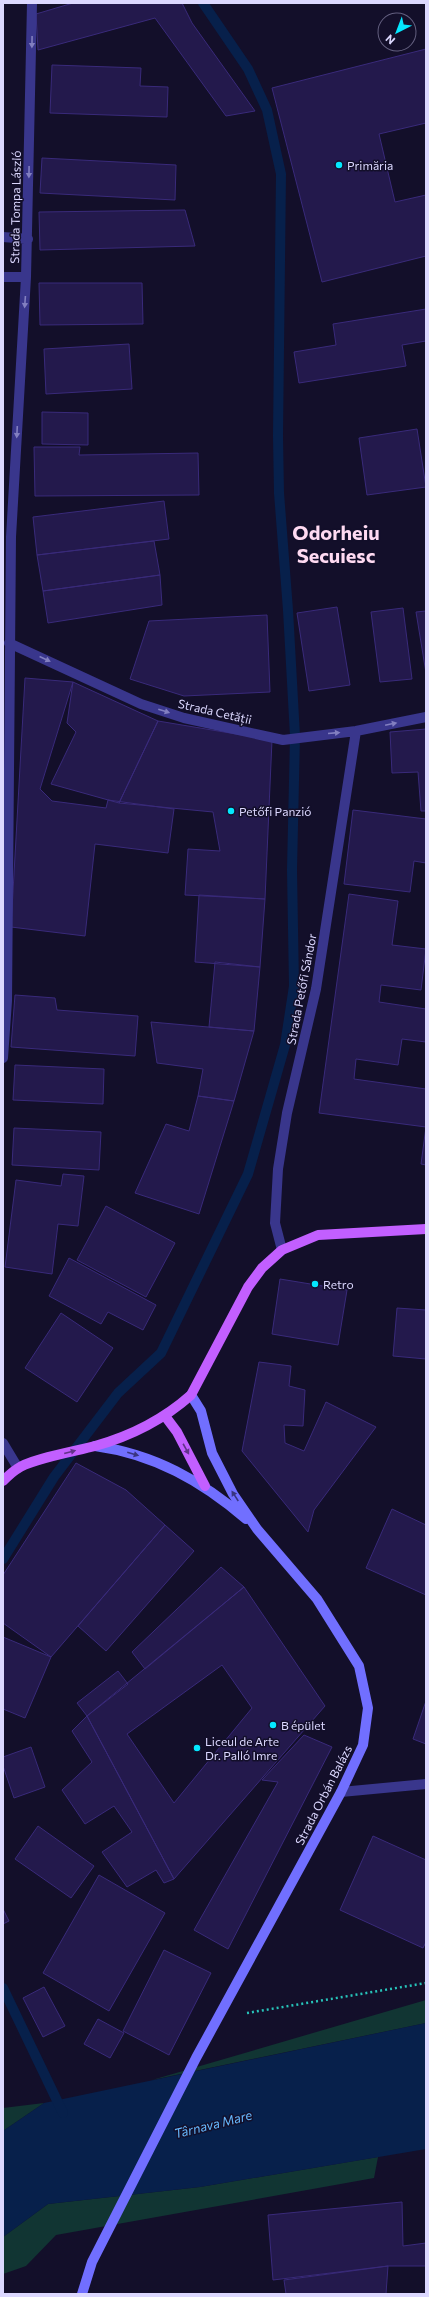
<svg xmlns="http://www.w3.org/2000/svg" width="429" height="2297" viewBox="0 0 429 2297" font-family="Commissioner,sans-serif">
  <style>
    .green { fill: #113533 }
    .water { fill: #07204b }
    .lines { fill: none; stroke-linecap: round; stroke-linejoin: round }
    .stream { stroke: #07204b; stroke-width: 10 }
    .building { fill: #23194c; stroke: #392a7a; fill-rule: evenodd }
    .path { stroke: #27c3b9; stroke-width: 2.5; stroke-dasharray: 2 3; stroke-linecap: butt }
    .lane { stroke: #39368c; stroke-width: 10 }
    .street { stroke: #39368c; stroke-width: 10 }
    .secondary { stroke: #716fff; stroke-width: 10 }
    .primary { stroke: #c25fff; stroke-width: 10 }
    .oneway { fill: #827fc0 }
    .oneway2 { fill: #62338a }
    .oneway3 { fill: #39357f }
    .poi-dot { fill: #04e8ff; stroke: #130f2a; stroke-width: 1.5 }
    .labels { text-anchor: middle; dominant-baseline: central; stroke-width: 3; stroke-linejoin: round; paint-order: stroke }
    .poi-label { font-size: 12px; fill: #dcd8ff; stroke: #130f2a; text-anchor: start }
    .street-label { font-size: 12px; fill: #dcd8ff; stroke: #130f2a }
    .water-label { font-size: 13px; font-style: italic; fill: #66b9ff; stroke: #130f2a }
    .town-label { font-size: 20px; font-weight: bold; fill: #ffdaf2; stroke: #130f2a }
  </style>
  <rect width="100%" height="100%" fill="#130f2a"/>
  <path class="green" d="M426 2000V2023L152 2080Z
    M44 2103 3 2131V2108Z
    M378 2157 374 2178 56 2235 26 2266 3 2274V2237L48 2204 200 2187Z"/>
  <path class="water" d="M426 2023V2149L200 2187 48 2204 3 2237V2131L44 2103Z"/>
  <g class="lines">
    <path class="stream" d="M3 1559 54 1477 118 1393 161 1353 248 1174 285 1045 294 986 292 870 295 736 288 610 279 493 278 436 281 174 267 110 248 69 203 3
      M3 1988 63 2113"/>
  </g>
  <path class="building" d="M73 3H182L192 23 255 111 226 116 155 18 38 50 36 14Z
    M426 49V123L379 134 395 202 426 195V256L322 282 272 88Z
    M52 65 141 68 140 86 168 87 167 117 50 113Z
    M42 158 176 165 175 200 40 193Z
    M185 210 195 246 40 250 39 212Z
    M39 283H142L143 324 40 325Z
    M426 309V341L402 345 406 366 299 383 294 352 336 345 333 324Z
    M129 344 132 389 46 394 44 349Z
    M42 412 88 413V445L42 444Z
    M417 429 426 487 367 495 359 438Z
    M34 447H80L79 455 198 453 199 495 35 496Z
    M164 501 169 539 37 555 33 517Z
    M154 541 160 575 43 591 37 555Z
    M160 575 162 605 48 623 43 591Z
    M337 607 350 685 309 691 297 613Z
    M403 608 412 679 380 682 371 612Z
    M426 611V673L416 612Z
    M267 615 270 692 184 696 130 679 149 621Z
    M25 678 73 682 40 789 52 801 106 808 108 800 174 809 168 853 95 844 85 936 11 927Z
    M73 682 158 721 119 803 51 784 76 732 67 723Z
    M158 721 272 740 265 899 185 895 188 849 220 851 213 812 119 803Z
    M426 729V811H421L418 772 392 773 390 732Z
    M353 810 426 819V863L414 861 410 892 344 884Z
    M349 894 398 901 392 945 426 949 421 990 381 985 379 1002 426 1009V1042L402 1039 398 1065 356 1059 354 1079 426 1089V1127L319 1113Z
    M199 895 265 899 260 967 195 962Z
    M215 962 260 967 254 1031 209 1027Z
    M15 995 55 998 57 1010 138 1016 135 1056 11 1047Z
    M151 1022 254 1031 234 1101 198 1096 203 1069 157 1063Z
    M15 1065 104 1069 103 1104 13 1100Z
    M198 1096 234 1101 199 1214 135 1193 166 1124 189 1131Z
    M426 1127V1165L421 1164Z
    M14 1128 101 1132 99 1170 12 1165Z
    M63 1174 84 1176 78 1226 58 1224 52 1274 5 1267 16 1180 61 1186Z
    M106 1206 175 1243 146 1297 77 1260Z
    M69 1258 156 1305 143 1330 108 1312 101 1324 49 1296Z
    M280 1279 347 1290 338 1345 272 1334Z
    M397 1308 426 1310V1359L393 1356Z
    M61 1313 113 1348 77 1402 25 1368Z
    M259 1362 291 1366 289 1386 305 1390 303 1426 284 1425 285 1443 304 1451 326 1402 376 1427 314 1510 308 1532 242 1451Z
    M76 1463 126 1490 165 1525 51 1657 3 1623V1575Z
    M392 1509 426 1525V1595L366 1568Z
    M165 1525 194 1551 106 1651 78 1626Z
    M221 1567 244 1587 145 1669 132 1652Z
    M244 1587 325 1706 174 1879 87 1716ZM222 1665 252 1708 174 1803 127 1734Z
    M3 1637 51 1657 25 1718 3 1709Z
    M118 1671 128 1684 87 1716 77 1703Z
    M426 1701V1744L413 1739Z
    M87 1716 174 1879 164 1883 156 1870 127 1887 102 1852 132 1832 114 1806 85 1824 62 1790 92 1762 72 1731Z
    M304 1735 332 1747 228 1949 194 1930 278 1782 262 1780Z
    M31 1747 45 1787 14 1798 3 1766V1757Z
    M38 1826 94 1866 71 1898 15 1859Z
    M373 1836 426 1860V1942L423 1948 340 1910Z
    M99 1875 165 1913 109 2011 43 1973Z
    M3 1909 9 1921 3 1924Z
    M164 1950 211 1973 169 2055 123 2031Z
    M44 1987 65 2026 43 2037 23 1998Z
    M98 2019 124 2033 110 2058 84 2044Z
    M402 2202 403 2246 426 2243V2266H388L273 2280 268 2215Z
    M388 2266 386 2294H286L284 2280Z"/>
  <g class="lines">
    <path class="path" d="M247 2013 426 1983"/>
    <path class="lane" d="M341 1792 426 1784"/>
    <path class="street" d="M3 237 28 239
      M3 277H26
      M9 643 141 704 184 718 283 740 356 731 426 717
      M3 1058 7 1001 11 537 26 277 32 3
      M282 1250 275 1223 278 1169 287 1113 316 989 356 731
      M3 1443 18 1468"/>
    <path class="secondary" d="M95 1446C154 1454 202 1481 246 1519
      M82 2294 92 2262 196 2058 341 1792 363 1745 368 1708 359 1666 317 1599 257 1529 233 1494 212 1453 201 1411 191 1395"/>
    <path class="primary" d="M165 1416 177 1432 205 1486
      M3 1481C7 1477 12 1472 17 1469 30 1459 77 1451 95 1446 131 1436 164 1419 191 1395L248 1287 262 1268 282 1250 318 1235 426 1229"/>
  </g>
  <defs><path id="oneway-solid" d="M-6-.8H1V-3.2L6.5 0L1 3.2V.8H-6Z"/></defs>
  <g class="oneway">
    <use href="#oneway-solid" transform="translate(32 42) rotate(91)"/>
    <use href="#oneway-solid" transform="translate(29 172) rotate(91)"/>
    <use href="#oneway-solid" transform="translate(25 302) rotate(94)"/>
    <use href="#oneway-solid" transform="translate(17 432) rotate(93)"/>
    <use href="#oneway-solid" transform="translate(45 659) rotate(25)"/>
    <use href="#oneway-solid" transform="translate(164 711) rotate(18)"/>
    <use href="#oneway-solid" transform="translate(391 724) rotate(-12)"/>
    <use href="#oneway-solid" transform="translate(334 733) rotate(-5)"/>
  </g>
  <g class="oneway2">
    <use href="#oneway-solid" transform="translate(186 1449) rotate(61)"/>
    <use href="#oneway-solid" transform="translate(70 1452) rotate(-15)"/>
  </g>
  <g class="oneway3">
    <use href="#oneway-solid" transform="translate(133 1454) rotate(16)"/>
    <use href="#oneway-solid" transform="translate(235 1496) rotate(-123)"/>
  </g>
  <g class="poi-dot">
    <circle cx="339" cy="165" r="4"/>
    <circle cx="231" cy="811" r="4"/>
    <circle cx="315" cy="1284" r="4"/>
    <circle cx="273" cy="1725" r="4"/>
    <circle cx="197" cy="1748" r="4"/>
  </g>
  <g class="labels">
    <g class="poi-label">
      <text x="347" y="165">Primăria</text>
      <text x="239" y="811">Petőfi Panzió</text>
      <text x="323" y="1284">Retro</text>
      <text x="281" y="1725">B épület</text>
      <text x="205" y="1741">Liceul de Arte<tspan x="205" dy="14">Dr. Palló Imre</tspan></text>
    </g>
    <g class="street-label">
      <text transform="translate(15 207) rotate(-89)">Strada Tompa László</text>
      <text transform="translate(215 711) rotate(13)">Strada Cetății</text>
      <text transform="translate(301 989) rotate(-79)">Strada Petőfi Sándor</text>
      <text transform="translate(323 1795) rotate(-63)">Strada Orbán Balázs</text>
    </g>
    <g class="water-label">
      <text transform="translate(213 2124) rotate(-14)">Târnava Mare</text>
    </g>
    <g class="town-label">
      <text x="336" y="532">Odorheiu<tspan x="336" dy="23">Secuiesc</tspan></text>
    </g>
  </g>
  <rect width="429" height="2297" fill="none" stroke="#dcd8ff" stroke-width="8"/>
  <g transform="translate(397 32) rotate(222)"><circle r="19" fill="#130f2a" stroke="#635f7f"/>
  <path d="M0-3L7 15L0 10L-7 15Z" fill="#04e8ff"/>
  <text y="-6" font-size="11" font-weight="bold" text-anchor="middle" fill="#dcd8ff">N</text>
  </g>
</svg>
